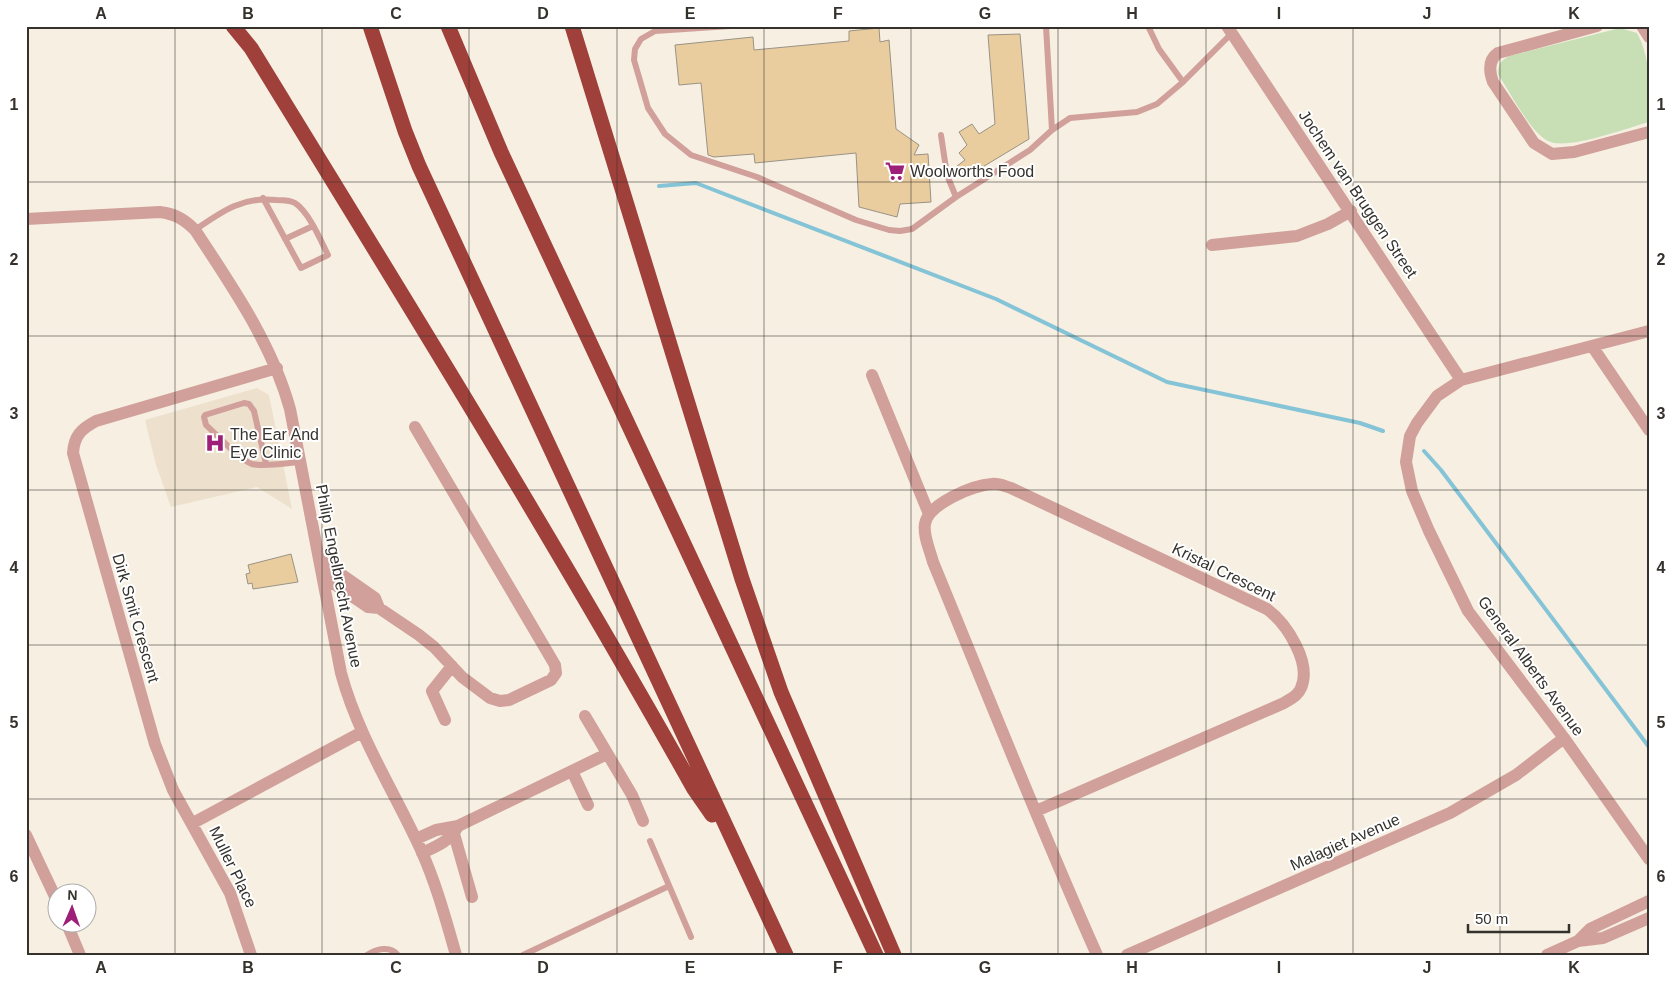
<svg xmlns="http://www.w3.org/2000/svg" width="1675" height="981" viewBox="0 0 1675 981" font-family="Helvetica,sans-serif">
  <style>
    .built { fill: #ede1cd }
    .green { fill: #c8dfb6 }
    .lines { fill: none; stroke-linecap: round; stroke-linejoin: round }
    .stream { stroke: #85c4d7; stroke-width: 4 }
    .building { fill: #eacd9e; stroke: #999286 }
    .lane { stroke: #d1a09b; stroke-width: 6 }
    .street { stroke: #d1a09b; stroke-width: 12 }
    .highway { stroke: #a0403a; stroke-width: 15 }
    .grid { fill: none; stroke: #35322d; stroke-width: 1; stroke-opacity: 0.55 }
    .labels { text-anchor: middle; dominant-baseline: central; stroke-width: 4; stroke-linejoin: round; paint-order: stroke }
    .poi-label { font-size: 16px; fill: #35322d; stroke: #fff; text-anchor: start }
    .street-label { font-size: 16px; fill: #35322d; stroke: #fff }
    .neatline { fill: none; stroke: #35322d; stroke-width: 2 }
    .grid-label { font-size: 16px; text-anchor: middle; font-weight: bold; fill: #35322d }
  </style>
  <rect width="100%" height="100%" fill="#f6efe2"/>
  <path class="built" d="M257 388 269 395 292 509 257 487 171 507 156 465 145 420Z"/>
  <path class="green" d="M1620 28 1637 33C1652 60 1649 92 1649 122 1627 128 1567 151 1548 141 1530 132 1510 92 1498 74 1498 64 1501 61 1509 56Z"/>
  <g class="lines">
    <path class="stream" d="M659 186 696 183 996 299 1167 382 1360 423 1383 431
      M1424 451 1441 470 1649 747"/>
  </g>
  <path class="building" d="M879 28 880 42 889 40 896 129 919 145 914 155 928 154 931 202 900 204 897 217 859 207 856 153 755 163 754 154 714 157 708 155 701 83 679 85 675 45 753 37 754 50 849 41V31Z
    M1020 34 1029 139 966 177 957 166 965 160 959 153 967 145 959 132 972 124 979 134 995 124 988 35Z
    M291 554 298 582 253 589 252 583 248 584 246 574 250 573 248 565Z"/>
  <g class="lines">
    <path class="lane" d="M730 26 655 31 641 39 635 49 634 60 648 108 665 134 691 155 757 177 856 220 889 230 900 231 912 229 956 197
      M1046 26 1052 130
      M1148 26 1159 49 1183 82
      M941 135 947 175 956 197 1030 150 1052 130 1070 118 1137 112 1157 104 1183 82 1232 33
      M195 230C221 212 243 196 276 200 282 200 290 200 295 203 309 212 321 241 328 255L301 268 263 198
      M285 239 313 226
      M266 464 254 411 249 404 244 403 205 415 204 417 206 425C216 434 241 461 252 464 266 467 286 463 300 462
      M650 841 691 937
      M367 955C376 949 390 945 398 955
      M523 955 669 886"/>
    <path class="street" d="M1227 26 1461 380
      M1597 26 1498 53C1488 60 1489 71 1493 82L1534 143 1552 154 1574 152 1649 132
      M1642 26 1649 37
      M26 219 160 212C175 214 184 219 195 230 232 286 272 344 290 409L341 673C358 736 394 791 421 850 436 883 446 920 456 955
      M1212 245 1297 236 1328 224 1351 211
      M1649 331 1461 380 1437 396 1417 423 1410 436 1406 462 1412 491 1429 531 1468 611 1564 738 1649 859
      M1592 346 1649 430
      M872 375 929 514
      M319 559 375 598 379 608
      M324 577 368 607 379 608 419 635 434 647 462 677 490 698 500 701 509 700 551 680 556 673 555 665 415 427
      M585 716 632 795 643 821
      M445 720 432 691 452 666
      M572 771 588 805
      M1036 811 1284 703C1290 699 1298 696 1301 688 1312 663 1287 624 1267 609L1011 488C1004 486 998 483 992 484 973 485 928 504 925 524 923 536 930 550 933 562 987 693 1039 825 1097 955
      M193 823 362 732
      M454 834 472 897
      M26 835 58 903
      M416 839 436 830 458 826 607 754
      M422 853C435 847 450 841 457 828
      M67 924 80 955
      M1578 941 1590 929 1649 901
      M251 955 230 893 173 790 155 744 73 453C74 436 81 429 96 421L277 368
      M1127 955 1450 813 1516 775 1564 738
      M1547 955 1578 941 1603 938 1649 918"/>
    <path class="highway" d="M233 26 251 48C402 294 553 538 694 789L712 815
      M370 26 405 131 419 166 786 955
      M448 26 501 152 876 955
      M572 26 742 579 781 692 894 955"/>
  </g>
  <path class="grid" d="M175 26V955M322 26V955M469 26V955M617 26V955M764 26V955M911 26V955M1058 26V955M1206 26V955M1353 26V955M1500 26V955M26 182H1649M26 336H1649M26 490H1649M26 645H1649M26 799H1649"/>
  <defs>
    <symbol id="supermarket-bare" viewBox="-9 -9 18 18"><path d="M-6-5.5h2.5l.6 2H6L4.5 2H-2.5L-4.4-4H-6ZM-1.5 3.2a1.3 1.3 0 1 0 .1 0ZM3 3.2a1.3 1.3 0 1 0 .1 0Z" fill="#9c2077" stroke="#fff" stroke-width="2.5" paint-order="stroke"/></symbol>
    <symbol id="hospital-bare" viewBox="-9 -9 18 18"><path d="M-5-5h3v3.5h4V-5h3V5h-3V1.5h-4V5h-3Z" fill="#9c2077" stroke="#fff" stroke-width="2.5" paint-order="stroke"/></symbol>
  </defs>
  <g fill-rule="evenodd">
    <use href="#supermarket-bare" x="881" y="157" width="28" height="28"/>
    <use href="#hospital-bare" x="201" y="429" width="28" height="28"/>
  </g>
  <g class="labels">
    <g class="poi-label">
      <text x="910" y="171">Woolworths Food</text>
      <text x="230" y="434">The Ear And<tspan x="230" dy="18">Eye Clinic</tspan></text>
    </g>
    <g class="street-label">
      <text transform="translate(1358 194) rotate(56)">Jochem van Bruggen Street</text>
      <text transform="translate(1224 572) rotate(26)">Kristal Crescent</text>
      <text transform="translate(339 576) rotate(79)">Philip Engelbrecht Avenue</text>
      <text transform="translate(136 618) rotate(74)">Dirk Smit Crescent</text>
      <text transform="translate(1531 666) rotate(54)">General Alberts Avenue</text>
      <text transform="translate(1345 842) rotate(-24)">Malagiet Avenue</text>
      <text transform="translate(233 867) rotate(64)">Muller Place</text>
    </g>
  </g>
  <rect width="1675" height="981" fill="none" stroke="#ffffff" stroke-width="55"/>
  <g transform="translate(72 908) rotate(2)"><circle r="24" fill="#ffffff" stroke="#aeadab"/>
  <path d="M0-4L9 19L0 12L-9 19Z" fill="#9c2077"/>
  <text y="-8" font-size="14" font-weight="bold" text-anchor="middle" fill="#35322d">N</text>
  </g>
  <path d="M1468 924v8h101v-8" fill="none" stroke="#35322d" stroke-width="2.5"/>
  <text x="1475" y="924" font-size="15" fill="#35322d" stroke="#ffffff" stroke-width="4" paint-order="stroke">50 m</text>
  <rect x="28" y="28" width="1620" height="926" class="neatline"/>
  <g class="grid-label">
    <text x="101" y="19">A</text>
    <text x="248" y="19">B</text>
    <text x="396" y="19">C</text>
    <text x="543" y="19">D</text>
    <text x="690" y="19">E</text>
    <text x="838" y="19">F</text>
    <text x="985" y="19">G</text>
    <text x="1132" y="19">H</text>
    <text x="1279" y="19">I</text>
    <text x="1427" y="19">J</text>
    <text x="1574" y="19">K</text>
    <text x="14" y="110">1</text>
    <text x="1661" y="110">1</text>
    <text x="14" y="265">2</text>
    <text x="1661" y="265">2</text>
    <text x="14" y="419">3</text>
    <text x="1661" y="419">3</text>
    <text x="14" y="573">4</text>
    <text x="1661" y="573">4</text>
    <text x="14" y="728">5</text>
    <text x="1661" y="728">5</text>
    <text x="14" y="882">6</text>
    <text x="1661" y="882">6</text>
    <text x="101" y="973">A</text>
    <text x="248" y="973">B</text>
    <text x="396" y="973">C</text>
    <text x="543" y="973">D</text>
    <text x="690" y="973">E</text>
    <text x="838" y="973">F</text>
    <text x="985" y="973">G</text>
    <text x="1132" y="973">H</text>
    <text x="1279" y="973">I</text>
    <text x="1427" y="973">J</text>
    <text x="1574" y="973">K</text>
  </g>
</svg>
